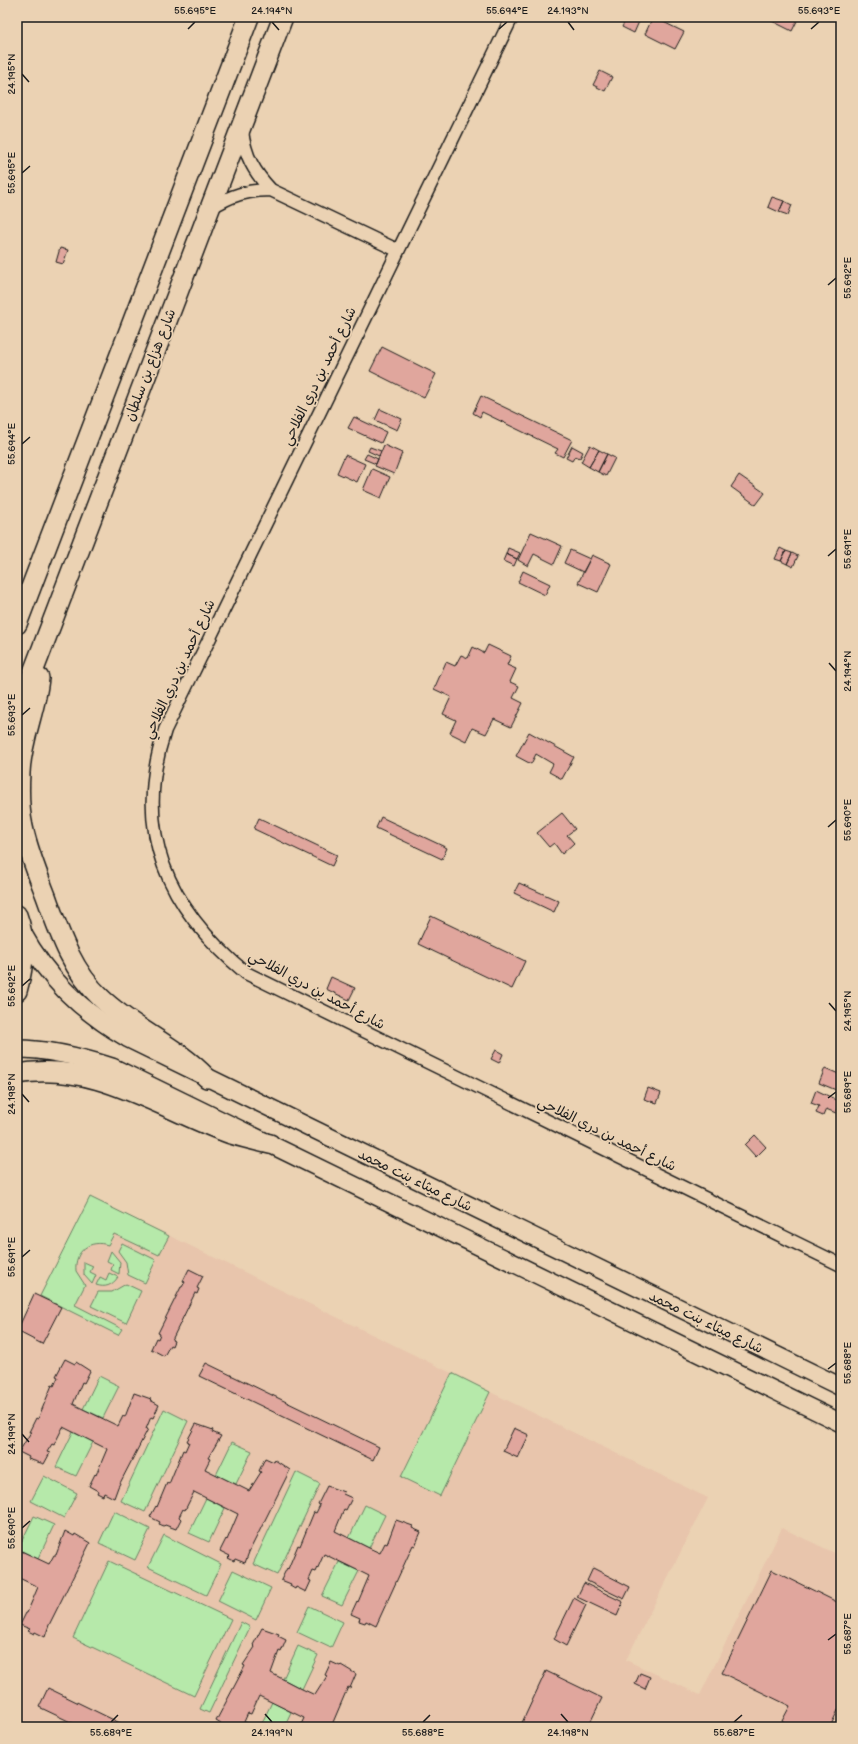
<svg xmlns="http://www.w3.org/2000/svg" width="858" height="1744" viewBox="0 0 858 1744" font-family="'Balsamiq Sans','Playpen Sans Arabic',sans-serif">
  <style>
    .built { fill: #e8c5ac }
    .green { fill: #b6e9aa; stroke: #698263 }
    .building { fill: #e0a69d; stroke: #1c1c1c }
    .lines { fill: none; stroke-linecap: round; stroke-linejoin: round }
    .street-casing { stroke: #1c1c1c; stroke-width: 15 }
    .secondary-casing { stroke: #1c1c1c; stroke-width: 20 }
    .primary-casing { stroke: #1c1c1c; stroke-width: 22 }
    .street { stroke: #ebd2b3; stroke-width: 12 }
    .secondary { stroke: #ebd2b3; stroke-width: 17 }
    .primary { stroke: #ebd2b3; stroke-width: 19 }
    .ticks { fill: none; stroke: #1c1c1c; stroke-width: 1.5 }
    .labels { text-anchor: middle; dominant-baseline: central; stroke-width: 3.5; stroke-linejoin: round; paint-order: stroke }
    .street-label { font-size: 14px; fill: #1c1c1c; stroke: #ebd2b3 }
    .neatline { fill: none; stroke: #1c1c1c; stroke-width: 1.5 }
    .ticks-label { font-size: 10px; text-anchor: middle; fill: #1c1c1c }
  </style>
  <rect width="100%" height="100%" fill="#ebd2b3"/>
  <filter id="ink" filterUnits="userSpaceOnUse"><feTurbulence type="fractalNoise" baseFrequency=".025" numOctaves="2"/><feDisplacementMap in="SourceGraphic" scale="8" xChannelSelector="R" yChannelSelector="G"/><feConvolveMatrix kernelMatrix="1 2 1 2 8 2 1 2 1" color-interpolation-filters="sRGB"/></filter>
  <g filter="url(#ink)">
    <path class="built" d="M90 1197 708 1498 626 1660 700 1695 782 1528 841 1556V1727H17V1343L21 1334 17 1331V1329L34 1294 40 1296Z"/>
    <path class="green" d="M90 1197 169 1236 159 1255 114 1234 108 1245C90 1239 74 1251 76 1271L85 1285 75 1305 122 1329 118 1335 40 1296Z
      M122 1243 156 1260 145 1283 128 1275 126 1262 118 1251Z
      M111 1251 120 1262 119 1274 111 1270 113 1264 107 1261Z
      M84 1262 93 1266 90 1272 96 1275 92 1284 84 1275Z
      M109 1273 118 1277C112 1286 105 1288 96 1285L100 1277 106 1280Z
      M126 1284 141 1291 126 1323 91 1306 98 1292H112Z
      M452 1373 490 1392 440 1496 401 1477Z
      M99 1376 119 1386 103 1418 83 1409Z
      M164 1409 188 1421 145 1512 121 1501Z
      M73 1432 93 1442 76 1476 56 1467Z
      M232 1442 252 1451 236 1484 216 1475Z
      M296 1472 320 1484 277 1575 253 1564Z
      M44 1476 77 1493 64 1518 31 1501Z
      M206 1498 225 1508 209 1542 189 1533Z
      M365 1505 385 1515 369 1548 349 1538Z
      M114 1511 150 1529 135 1560 99 1543Z
      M34 1516 54 1525 38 1559 18 1549Z
      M164 1535 221 1564 206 1595 148 1567Z
      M109 1561 231 1619 194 1696 73 1638Z
      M339 1562 359 1571 342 1605 322 1596Z
      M233 1570 271 1588 256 1620 218 1601Z
      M309 1606 343 1622 331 1648 297 1632Z
      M241 1622 250 1627 209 1713 200 1709Z
      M298 1646 318 1655 302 1689 283 1679Z
      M272 1702 291 1712 284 1727H260Z"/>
    <path class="building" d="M627 17H641L634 33 622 27Z
      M653 17 684 32 675 49 645 34Z
      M764 17H799L792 31Z
      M600 71 612 77 605 91 593 85Z
      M772 197 784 201 779 212 768 207Z
      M784 201 792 205 788 215 779 212Z
      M60 248 68 250 63 264 56 262Z
      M382 347 436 374 424 398 370 371Z
      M481 396 572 440 563 457 555 453 558 449 482 412 480 417 473 413Z
      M380 409 402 419 397 430 375 420Z
      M354 417 386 432 381 443 348 428Z
      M384 445 402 453 394 474 375 466Z
      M590 445 599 450 589 467 581 462Z
      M572 446 583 452 580 458 575 456 572 461 566 458Z
      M370 447 381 451 379 456 368 451Z
      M599 450 607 454 598 472 589 467Z
      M367 454 378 459 376 464 364 459Z
      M607 454 615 458 606 476 598 472Z
      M345 455 365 464 357 482 337 473Z
      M372 469 390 477 381 498 363 490Z
      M739 475 765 493 756 505 731 487Z
      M531 532 562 546 554 564 534 554 528 566 518 560Z
      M508 548 520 553 517 559 506 554Z
      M780 548 786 551 781 561 775 559Z
      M570 550 590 559 583 572 564 563Z
      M786 551 792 553 787 564 781 561Z
      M792 553 798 556 793 567 787 564Z
      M506 554 517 559 514 566 503 561Z
      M592 555 611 564 598 592 578 583Z
      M523 571 550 584 545 595 518 582Z
      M488 645 511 656 507 665 516 669 510 682 519 686 513 698 523 703 511 727 494 719 486 734 472 728 466 741 450 733 456 720 443 714 451 697 434 689 446 662 455 666 461 655 468 658 473 647 484 653Z
      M529 732 574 757 562 779 549 772 553 764 536 754 531 764 516 756Z
      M562 813 575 829 567 835 574 843 562 854 554 843 549 847 537 833Z
      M381 817 447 848 442 859 376 828Z
      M259 818 337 855 332 866 254 829Z
      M519 883 559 901 554 912 514 893Z
      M431 916 525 961 512 989 418 944Z
      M331 977 355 988 349 1000 326 989Z
      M496 1050 503 1054 499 1063 491 1059Z
      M825 1068 841 1075V1092L819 1083Z
      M648 1088 661 1093 657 1103 644 1099Z
      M816 1090 841 1102 836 1113 826 1109 823 1116 816 1113 819 1106 811 1103Z
      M755 1135 766 1147 756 1157 745 1145Z
      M189 1269 203 1276 197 1288 199 1289 197 1294 195 1293 172 1340 174 1341 172 1346 170 1345 164 1356 151 1349 156 1338 158 1339 160 1334 158 1333 181 1287H182L185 1282 183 1281Z
      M34 1294 61 1307 42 1344 17 1331Z
      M65 1359 75 1364 76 1362 90 1371 84 1383 82 1382 73 1404 83 1409 118 1426 123 1416 125 1417 134 1393 151 1399 150 1400 159 1405 153 1418 151 1417 146 1429H148L118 1487 114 1498 104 1493 103 1496 97 1493 98 1491 89 1486 95 1474 96 1475 107 1449 63 1427 54 1445 52 1444 47 1452 50 1453 44 1464 28 1459 29 1457 19 1452 31 1432H29L36 1418 38 1419 52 1385 54 1386 58 1377 56 1376Z
      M206 1363 379 1447 373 1460 199 1376Z
      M196 1424 213 1430 212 1432 221 1436 208 1458 210 1459 205 1469 249 1491 261 1472 259 1471 265 1458 274 1462 275 1460 290 1470 249 1552 245 1563 235 1559 234 1561 228 1558 230 1556 220 1551 226 1539 227 1540 238 1514 194 1492 185 1510 183 1509 179 1517 181 1519 176 1529 165 1525 164 1526 159 1524 160 1522 150 1517 156 1506 157 1507 167 1483 169 1484 183 1450 185 1451 189 1442 187 1441Z
      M514 1428 529 1435 518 1458 503 1451Z
      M327 1486 344 1492 343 1494 352 1498 346 1510 344 1509 335 1531 369 1548 380 1553 385 1543 387 1544 396 1520 413 1526 412 1528 421 1532 415 1546 413 1545 376 1626 366 1621 365 1623 359 1621 360 1618 351 1614 357 1601 358 1602 369 1576 359 1571 324 1554 316 1572 313 1571 309 1580 311 1581 306 1592 296 1587 295 1589 290 1586 291 1584 281 1580 287 1568 288 1569 298 1545 300 1546 314 1512 316 1513 320 1505 318 1504Z
      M65 1531 74 1536 75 1534 90 1543 49 1625 45 1637 35 1632 34 1634 28 1631 30 1629 20 1625 26 1613H27L38 1587 17 1577V1549L49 1564 54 1555H56Z
      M593 1568 630 1587 624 1599 587 1581Z
      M772 1570 841 1604V1704L830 1727H794L782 1721 790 1706 722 1673Z
      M584 1583 623 1602 617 1616 577 1597Z
      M574 1598 586 1605 566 1646 554 1639Z
      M262 1628 279 1634 278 1636 286 1640 281 1652 279 1651 271 1673 302 1689 315 1695 327 1676 325 1675 331 1662 340 1666 341 1665 356 1674 350 1688 348 1687 331 1727H300L304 1718 259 1696 251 1714 248 1713 244 1722 247 1723 245 1727H226L216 1721 245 1666 243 1665 255 1647 253 1645Z
      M546 1671 602 1698 588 1727H520Z
      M640 1673 650 1677 645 1689 635 1684Z
      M48 1688 126 1726 125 1727H81L39 1707Z"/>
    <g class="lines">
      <defs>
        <path id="street" d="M512 17 165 730C132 831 167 908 246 973L841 1265
          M242 131C245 156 254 172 271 190L397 250
          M211 208C231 195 248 190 271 190"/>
        <path id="secondary" d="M22 932C47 978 81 1011 127 1038L841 1387
          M17 1049C50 1049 81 1057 112 1067L841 1423"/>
        <path id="primary" d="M17 624 249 17
          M39 678C36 710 21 740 20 773 19 790 19 809 23 827 28 851 37 873 46 896 59 932 72 971 101 998 133 1029 176 1045 207 1078
          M17 714C104 481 196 250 283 17
          M17 915C26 939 24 967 17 991
          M17 1074C95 1060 162 1110 231 1134 244 1138 257 1141 270 1144"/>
      </defs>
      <use href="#street" class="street-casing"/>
      <use href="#secondary" class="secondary-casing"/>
      <use href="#primary" class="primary-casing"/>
      <use href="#street" class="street"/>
      <use href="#secondary" class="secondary"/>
      <use href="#primary" class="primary"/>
    </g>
  </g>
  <path class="ticks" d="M272 22 279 30M568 22 574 30M188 29 195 22M499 29 507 22M811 29 819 22M22 74 29 82M22 173 30 166M828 285 836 278M22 444 30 437M828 556 836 549M829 663 836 671M22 715 30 708M828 827 836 820M22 986 30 979M829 1003 836 1011M22 1094 29 1102M828 1098 836 1092M22 1257 30 1250M828 1369 836 1363M22 1434 29 1442M22 1528 30 1521M828 1640 836 1634M265 1714 272 1722M561 1714 568 1722M111 1722 118 1715M423 1722 430 1715M734 1722 742 1715"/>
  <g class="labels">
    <g class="street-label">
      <text transform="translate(150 365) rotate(-69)">شارع هزاع بن سلطان</text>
      <text transform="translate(319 376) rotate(-64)">شارع أحمد بن دري الفلاحي</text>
      <text transform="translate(179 669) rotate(-65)">شارع أحمد بن دري الفلاحي</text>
      <text transform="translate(317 990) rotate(28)">شارع أحمد بن دري الفلاحي</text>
      <text transform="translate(607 1134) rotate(26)">شارع أحمد بن دري الفلاحي</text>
      <text transform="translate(415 1180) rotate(26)">شارع ميثاء بنت محمد</text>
      <text transform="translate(706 1322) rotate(26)">شارع ميثاء بنت محمد</text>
    </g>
  </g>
  <rect width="858" height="1744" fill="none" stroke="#ebd2b3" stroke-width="44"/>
  <rect x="22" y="22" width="814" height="1700" class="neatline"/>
  <g class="ticks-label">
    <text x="195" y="14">55.695°E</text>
    <text x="272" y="14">24.194°N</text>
    <text x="507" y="14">55.694°E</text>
    <text x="568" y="14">24.193°N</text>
    <text x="819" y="14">55.693°E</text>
    <text transform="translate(11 74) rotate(-90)" y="4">24.195°N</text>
    <text transform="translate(11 173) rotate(-90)" y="4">55.695°E</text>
    <text transform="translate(847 278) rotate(-90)" y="4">55.692°E</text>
    <text transform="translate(11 444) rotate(-90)" y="4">55.694°E</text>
    <text transform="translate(847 549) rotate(-90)" y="4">55.691°E</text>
    <text transform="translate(847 671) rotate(-90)" y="4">24.194°N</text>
    <text transform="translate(11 715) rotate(-90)" y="4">55.693°E</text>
    <text transform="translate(847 820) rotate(-90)" y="4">55.690°E</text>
    <text transform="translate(11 986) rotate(-90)" y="4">55.692°E</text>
    <text transform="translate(847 1011) rotate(-90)" y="4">24.195°N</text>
    <text transform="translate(847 1092) rotate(-90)" y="4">55.689°E</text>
    <text transform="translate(11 1094) rotate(-90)" y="4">24.198°N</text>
    <text transform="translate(11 1257) rotate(-90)" y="4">55.691°E</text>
    <text transform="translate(847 1363) rotate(-90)" y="4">55.688°E</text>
    <text transform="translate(11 1434) rotate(-90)" y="4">24.199°N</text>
    <text transform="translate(11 1528) rotate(-90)" y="4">55.690°E</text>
    <text transform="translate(847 1634) rotate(-90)" y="4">55.687°E</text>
    <text x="111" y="1736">55.689°E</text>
    <text x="272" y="1736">24.199°N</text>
    <text x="423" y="1736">55.688°E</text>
    <text x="568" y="1736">24.198°N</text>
    <text x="734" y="1736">55.687°E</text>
  </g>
</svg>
